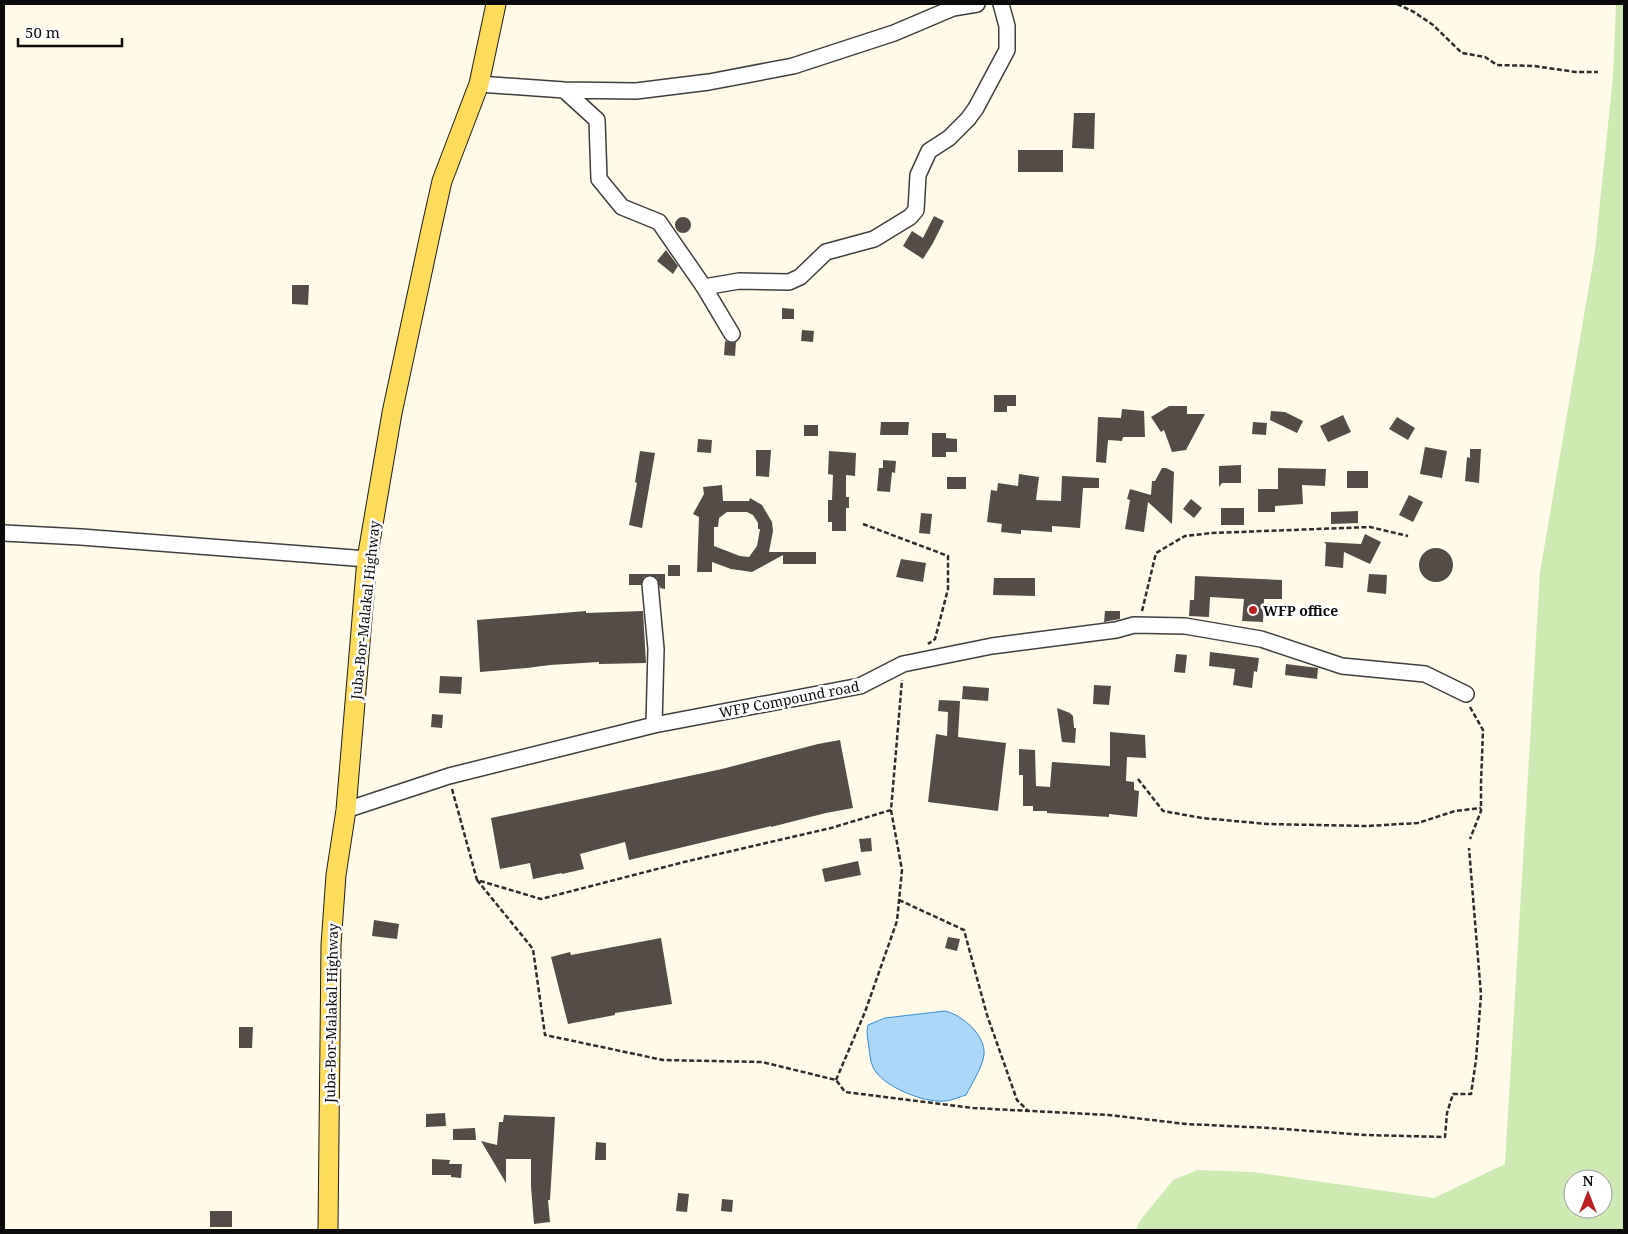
<svg xmlns="http://www.w3.org/2000/svg" width="1628" height="1234" viewBox="0 0 1628 1234" font-family="'Noto Serif',serif">
  <style>
    .green { fill: #cceab1; fill-rule: evenodd }
    .water { fill: #abd8f8; stroke: #308ad1 }
    .building { fill: #534c47; fill-rule: evenodd }
    .lines { fill: none; stroke-linecap: round; stroke-linejoin: round }
    .minor-casing { stroke: #3e3e3e; stroke-width: 18 }
    .major-casing { stroke: #1c1c1c; stroke-width: 21 }
    .path { stroke: #2d2d2d; stroke-width: 2.5; stroke-dasharray: 5 2.5; stroke-linecap: butt }
    .minor { stroke: #fff; stroke-width: 15 }
    .major { stroke: #fedc5a; stroke-width: 19 }
    .poi-dot { fill: #be1f20; stroke: #fff; stroke-width: 2 }
    .labels { text-anchor: middle; dominant-baseline: central; stroke-width: 5; stroke-linejoin: round; paint-order: stroke }
    .street-label { font-size: 14px; fill: #0b0b0b; stroke: #fff }
    .poi-label { font-size: 14px; font-weight: bold; fill: #0b0b0b; stroke: #fff; text-anchor: start }
  </style>
  <rect width="100%" height="100%" fill="#fffbe8"/>
  <path class="green" d="M1616 4H1624V1230H1136L1139 1222 1173 1180 1197 1170 1252 1172 1434 1198 1505 1164 1540 572 1595 251 1613 76ZM1573 1179H1603V1209H1573Z"/>
  <path class="water" d="M945 1011C962 1015 986 1035 984 1055 982 1068 972 1083 966 1095 959 1097 951 1101 944 1101 924 1103 881 1086 873 1067 870 1061 870 1054 869 1048 868 1040 866 1032 868 1025L885 1018Z"/>
  <path class="building" d="M1074 113H1095L1094 149 1072 148Z
    M1018 150H1063V172H1018Z
    M934 216 944 221 933 243 923 259 903 246 912 231 923 238Z
    M675 225a8 8 0 1 1 16 0a8 8 0 1 1-16 0Z
    M666 250 678 266 673 274 657 261Z
    M292 285H309L308 305 292 304Z
    M782 308 794 309V319H782Z
    M802 330 814 331 813 342 801 341Z
    M725 341 732 343 736 342 735 356 724 355Z
    M994 395H1016V406H1007V412H994Z
    M1169 406H1187V414H1205L1186 450 1172 452 1164 430 1161 432 1151 417Z
    M1122 409 1144 411 1145 437H1123L1122 441 1108 440 1106 463 1096 462 1098 417 1121 418Z
    M1271 411 1285 412 1303 421 1297 433 1270 420Z
    M1343 415 1351 432 1328 442 1320 426Z
    M1397 417 1415 428 1408 440 1389 429Z
    M881 422H909L908 435H880Z
    M1253 422 1267 423 1266 435 1252 434Z
    M804 425H818V436H804Z
    M932 433H946V438L957 439V452H946V457H932Z
    M698 439 712 440 711 453 697 452Z
    M1425 447 1447 451 1442 478 1420 474Z
    M1470 449H1481L1479 483 1465 481 1467 457 1470 458Z
    M756 450H771L769 477 756 476Z
    M640 451 655 453 642 528 629 525 637 483 635 482Z
    M829 451 856 453 855 476 846 475V497H849V508H846V531H832V522H828V500H832L833 475 828 474Z
    M883 460 896 461 895 473 892 472 890 492 877 491 879 468H883Z
    M1241 465V483H1222L1219 487V466Z
    M1162 468H1166L1174 472 1172 524 1148 502 1144 532 1125 529 1130 500 1127 499 1130 489 1151 495 1152 481H1155Z
    M1278 468 1326 469 1325 486 1302 485 1303 504 1275 506V512H1258V489H1278Z
    M1347 471H1368V488H1347Z
    M1019 474 1039 477 1036 500 1061 501 1062 476 1099 478V488H1083L1080 528 1052 526V532L1021 530V534L1001 532 1002 524 987 522 991 490 997 491 998 483 1018 486Z
    M947 477H966V489H947Z
    M722 485 723 501H749L750 498 762 505 772 522 773 531 769 552H816V564H783V555L752 572 731 569 712 562V572H697L699 517 693 514 704 494 703 487ZM727 512H747L753 515 758 523V529H760L757 546 749 557 740 556 714 546V527H718L719 518Z
    M1409 495 1423 502 1413 522 1399 515Z
    M1191 499 1202 508 1194 518 1183 509Z
    M1221 508H1244V525H1221Z
    M1358 511V523L1331 524V512Z
    M921 513 932 514 930 534 919 533Z
    M1365 534 1381 542 1370 564 1344 552 1343 568 1325 566 1326 544 1324 542 1361 544Z
    M1419 565a17 17 0 1 1 34 0a17 17 0 1 1-34 0Z
    M901 559 926 563 923 582 896 577Z
    M668 565H680V576H668Z
    M629 574H665V589L660 588 657 578 650 575 644 577 641 585H629Z
    M1369 574 1387 575 1386 594 1367 592Z
    M1195 576 1282 580V599H1264L1263 622 1242 621 1244 599 1210 597 1209 617 1189 616 1190 600H1194Z
    M994 578H1035V596L993 595Z
    M586 611V613L643 611 646 663 599 664V662L550 665 527 668 480 672 477 620Z
    M1105 611H1120V619L1104 622Z
    M1210 652 1259 658 1257 672 1254 671 1252 688 1233 685 1235 669 1209 666Z
    M1176 654 1187 655 1185 673 1174 672Z
    M1286 664 1318 668 1317 679 1285 675Z
    M440 676 462 677 461 694 439 693Z
    M1094 685 1111 686 1109 705 1093 704Z
    M963 686 989 688 988 701 962 699Z
    M939 700 960 701 958 737 1006 743 998 811 928 802 936 734 947 736 948 712 938 711Z
    M1057 708 1070 713 1073 716 1074 728H1076L1075 743 1062 742Z
    M432 714 443 715 442 728 431 727Z
    M1110 732 1145 735 1146 758 1127 757 1126 781 1134 782V790L1139 791 1137 817 1109 814V817L1047 813V811H1033V806H1023V775H1019V749L1035 750 1036 786 1050 787 1052 762 1110 766Z
    M840 740 853 808 826 813 771 827V826L629 860 625 842 580 854 584 869 562 874V873L533 879 530 863 500 869 491 818 722 769 818 744Z
    M871 838 872 851 861 852 859 839Z
    M858 861 861 875 825 882 822 869Z
    M374 920 399 924 397 939 372 936Z
    M948 937 960 939 957 951 945 948Z
    M661 938 672 1004 615 1013V1015L568 1024 551 957 570 952 571 955Z
    M239 1027H253L252 1048H239Z
    M445 1113 446 1126 426 1127V1114Z
    M504 1115 555 1117 550 1200H548L550 1222 534 1224 531 1187V1159H506V1183L481 1141 497 1145 499 1122H503Z
    M475 1128 476 1140H453V1129Z
    M596 1142 606 1143V1160H595Z
    M432 1159 450 1160 449 1164H462L461 1178 451 1177V1175H432Z
    M678 1193 689 1194 687 1212 676 1211Z
    M722 1199 733 1200 732 1212 721 1211Z
    M210 1211H232V1227H210Z"/>
  <g class="lines">
    <defs>
      <path id="minor" d="M479 84 564 90 636 91 709 82 793 66 894 33 953 8 977 4
        M564 90 597 120 599 179 622 207 659 222 704 287 732 334
        M704 287 739 281 789 282 800 277 826 252 874 239 910 217 916 210 918 175 929 151 949 138 968 119 976 108 1007 50V26L1001 4
        M4 533 81 537 367 559
        M650 584 656 649 654 725
        M346 810 449 776 654 725 860 686 903 664 992 646 1116 630 1134 625 1185 626 1261 639 1342 666 1425 674 1466 694"/>
      <path id="major" d="M328 1230 331 945 336 875 346 810 367 559 392 413 431 230 442 181 479 84 496 4"/>
    </defs>
    <use href="#minor" class="minor-casing"/>
    <use href="#major" class="major-casing"/>
    <path class="path" d="M1397 4 1414 12 1433 25 1462 53 1485 57 1497 65 1534 66 1576 72H1598
      M863 524 948 556V589L935 639 928 644
      M1142 611 1156 553 1185 536 1212 533 1370 527 1408 536
      M1470 707 1483 730 1481 783V811L1470 839
      M1138 779 1163 811 1202 818 1267 824 1367 826 1418 823 1455 811 1481 808
      M452 789 477 880 541 899 684 862 831 828 891 810 902 680
      M477 880 533 949 545 1035 663 1060 762 1062 836 1080 845 1092 973 1108 1109 1115 1186 1124 1270 1128 1365 1135 1445 1137 1447 1113 1453 1094H1471L1476 1060 1481 995 1469 848
      M899 900 964 930 987 1015 1017 1100 1028 1111
      M836 1080 865 1012 897 921 902 870 891 810"/>
    <use href="#minor" class="minor"/>
    <use href="#major" class="major"/>
  </g>
  <circle class="poi-dot" cx="1253" cy="610" r="5"/>
  <g class="labels">
    <g class="street-label">
      <text transform="translate(365 610) rotate(-84)">Juba-Bor-Malakal Highway</text>
      <text transform="translate(789 699) rotate(-11)">WFP Compound road</text>
      <text transform="translate(331 1013) rotate(-89)">Juba-Bor-Malakal Highway</text>
    </g>
    <g class="poi-label">
      <text x="1263" y="610">WFP office</text>
    </g>
  </g>
  <rect width="1628" height="1234" fill="none" stroke="#0b0b0b" stroke-width="10"/>
  <g transform="translate(1588 1194)"><circle r="24" fill="#ffffff" stroke="#9d9d9d"/>
  <path d="M0-4L9 19L0 12L-9 19Z" fill="#be1f20"/>
  <text y="-8" font-size="14" font-weight="bold" text-anchor="middle" fill="#0b0b0b">N</text>
  </g>
  <path d="M18 38v8h104v-8" fill="none" stroke="#0b0b0b" stroke-width="2.5"/>
  <text x="25" y="38" font-size="15" fill="#0b0b0b" stroke="#ffffff" stroke-width="4" paint-order="stroke">50 m</text>
</svg>
